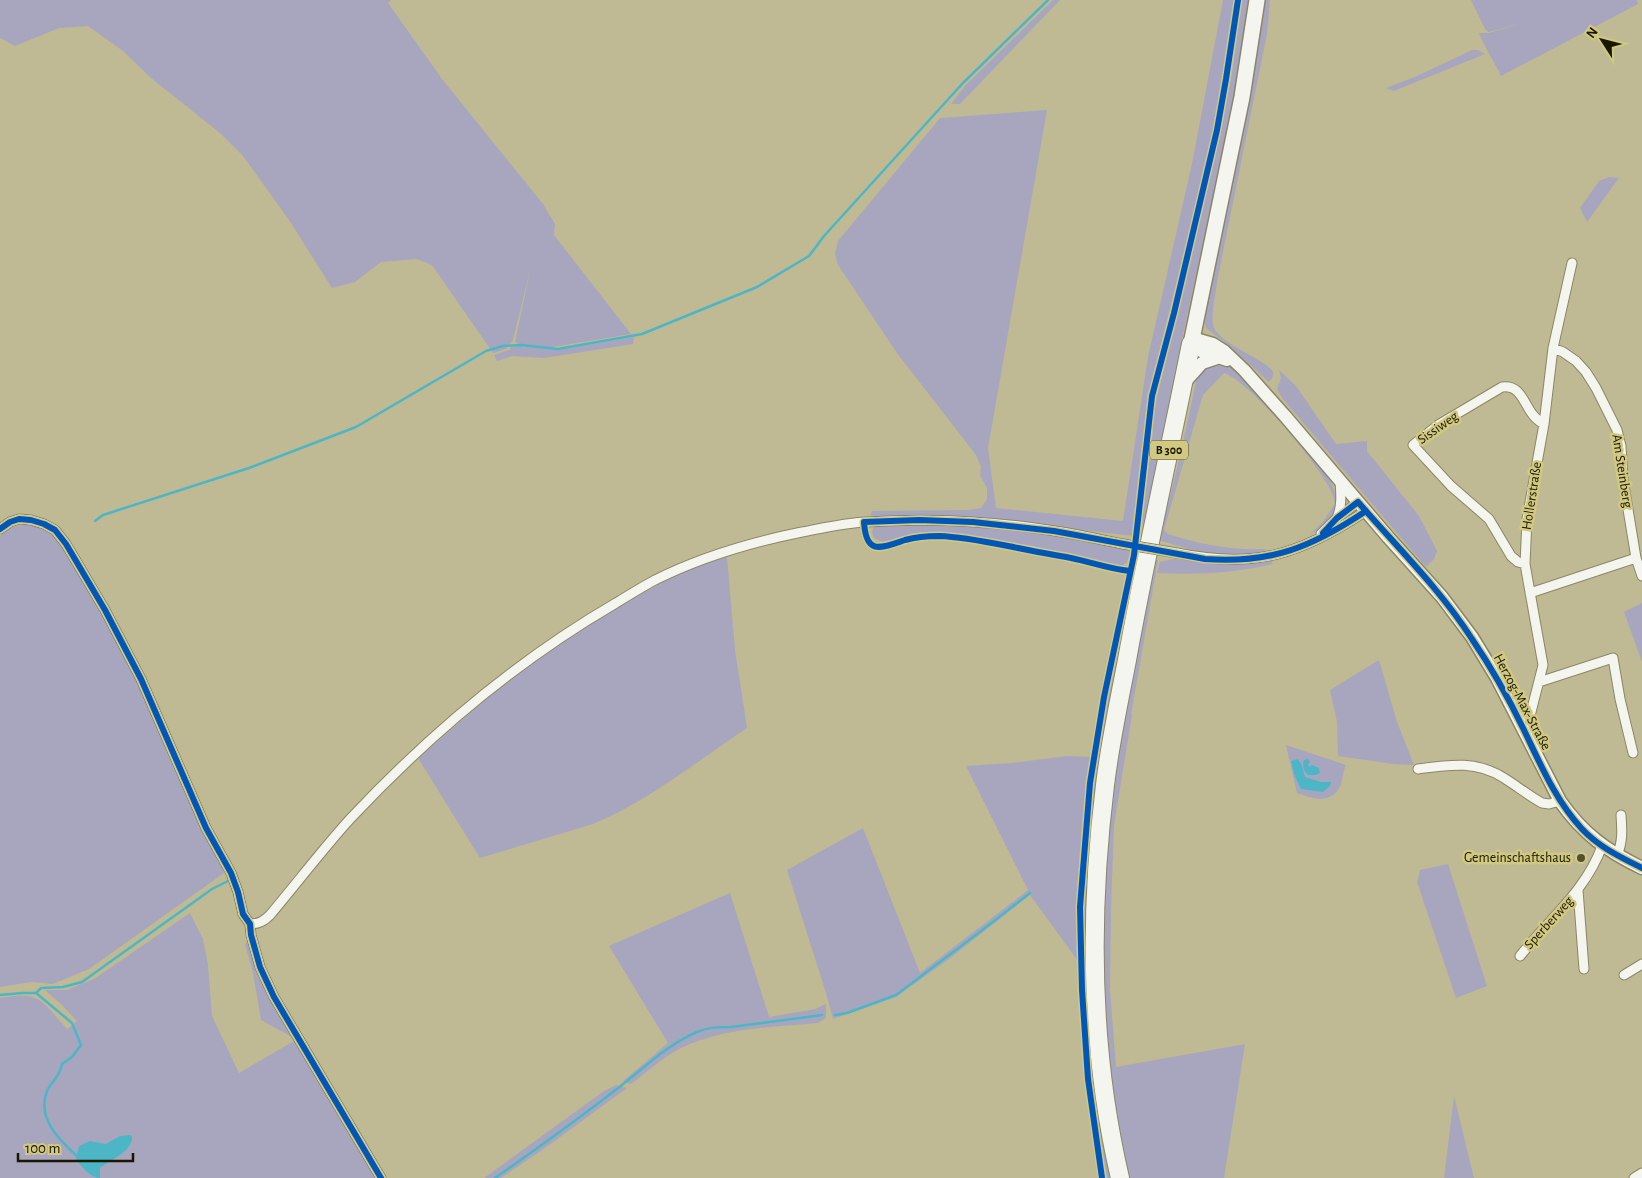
<svg xmlns="http://www.w3.org/2000/svg" width="1642" height="1178" viewBox="0 0 1642 1178" font-family="'Alegreya Sans',sans-serif">
  <style>
    .green { fill: #a7a6be }
    .water { fill: #4db6c6 }
    .lines { fill: none; stroke-linecap: round; stroke-linejoin: round }
    .stream { stroke: #4db6c6; stroke-width: 2.5 }
    .street-casing { stroke: #8b8667; stroke-width: 11 }
    .secondary-casing { stroke: #8b8667; stroke-width: 15 }
    .primary-casing { stroke: #8b8667; stroke-width: 18 }
    .highway-casing { stroke: #8b8667; stroke-width: 20 }
    .street { stroke: #f5f5ef; stroke-width: 9 }
    .secondary { stroke: #f5f5ef; stroke-width: 12 }
    .primary { stroke: #f5f5ef; stroke-width: 15 }
    .highway { stroke: #f5f5ef; stroke-width: 18 }
    .street-bridge-casing { stroke: #8b8667; stroke-width: 11; stroke-linecap: butt }
    .street-bridge { stroke: #f5f5ef; stroke-width: 9 }
    .cycleway-casing { stroke: #d1c881; stroke-width: 9 }
    .cycleway { stroke: #0057b8; stroke-width: 6 }
    .poi-dot { fill: #544f33; stroke: #d1c881; stroke-width: 2 }
    .labels { text-anchor: middle; dominant-baseline: central; stroke-width: 5; stroke-linejoin: round; paint-order: stroke }
    .shield { fill: #d1c881; stroke: #514b27; stroke-width: 1 }
    .shield-label { font-size: 12px; font-weight: bold; fill: #1a1600 }
    .street-label { font-size: 14px; fill: #1a1600; stroke: #d1c881 }
    .poi-label { font-size: 14px; fill: #1a1600; stroke: #d1c881; text-anchor: end }
  </style>
  <rect width="100%" height="100%" fill="#bfba93"/>
  <path class="green" d="M0 0H391L388 3 442 79 543 204 555 224 554 235 631 334 547 348 558 350 634 337 633 344 544 358 512 356 497 361 494 355 509 350 511 347 521 346 527 348 515 342 531 266 513 340 506 349 493 353 432 265 417 259 381 262 355 282 332 288 289 220 243 156 220 133 151 78 123 51 88 26 59 28 15 46 0 38Z
    M1053 0H1060L960 104H951L965 86Z
    M1223 0H1235L1214 127 1191 227 1164 332 1147 410 1134 536 972 517 929 515 877 517 870 515 872 511 968 510 981 508 987 499V488L980 475 981 467 976 455 897 353 838 265 835 254 838 241 940 118 1047 110 988 448 996 508 1123 521 1148 357 1192 164Z
    M1242 0H1252L1248 34 1183 335 1146 529 1142 523 1153 431V414L1221 132 1233 67Z
    M1263 0H1270L1267 34 1217 282C1216 294 1210 317 1214 328 1222 345 1270 362 1273 372 1274 376 1272 379 1269 382L1232 348 1206 328 1204 320 1206 302 1245 126Z
    M1471 0H1637L1638 4 1501 76C1494 61 1485 48 1479 33H1489L1522 23 1489 32 1485 29Z
    M1472 50H1478L1485 54 1394 91 1386 88 1417 76Z
    M1609 177 1619 178 1587 222 1580 208 1599 181Z
    M1211 361 1229 364 1242 373 1325 472C1342 502 1345 516 1310 534L1322 523 1335 504C1334 500 1334 496 1332 493 1320 466 1251 382 1224 373L1203 395 1164 530 1168 534C1202 545 1229 550 1265 549L1266 553 1228 556 1206 554 1158 540 1160 526 1169 500 1181 452 1197 377Z
    M1279 370 1296 386 1336 444 1367 441V451L1419 516 1437 551 1434 559 1426 567 1282 398 1277 389 1281 378Z
    M920 523 973 525 1053 534 1127 549 1131 551 1127 562 1123 565H1111L1072 554 1026 545 942 532 913 533 886 543 874 538 872 532 874 526 880 525Z
    M36 524 55 536 74 560 97 601 137 681 224 873 89 969 53 984 32 982 0 987V537C6 525 24 525 36 524Z
    M1138 552 1141 553 1092 868 1115 1178H1107L1096 1114 1087 1031 1084 909 1088 826 1107 698 1125 605Z
    M727 557 735 650 747 728C699 760 645 803 593 824L480 858 418 758 491 695 554 647 601 617 657 585 695 566Z
    M1153 559 1158 560 1131 715H1132L1114 825 1111 909 1110 990 1116 1067 1245 1044 1224 1178H1127L1109 1067 1103 991 1102 909 1111 785Z
    M1174 559 1227 565 1271 560 1273 564C1235 573 1196 575 1157 573L1160 562Z
    M1642 603V662L1624 612Z
    M1379 660 1397 722 1414 765 1393 764 1338 756 1337 722 1330 690Z
    M1286 745 1346 765C1343 771 1343 778 1341 784 1333 805 1313 799 1297 793Z
    M1067 756 1091 757 1079 864 1078 961 1030 895 949 959 896 997 833 1019 826 993 787 870 863 828 920 973 1028 890 966 766 1011 763Z
    M1448 864 1487 986 1456 998 1417 882 1420 870Z
    M730 893 769 1017 815 1009 826 1004V1018L818 1023C773 1027 723 1028 681 1048 663 1057 647 1072 631 1084L623 1081 668 1043 609 946Z
    M190 913 203 939 208 965 212 1016 239 1073 294 1041 376 1178H0V998C42 991 41 1001 67 1029L77 1021 62 1005 45 990H67L94 979Z
    M249 939 269 996 292 1037 261 1020 253 973 245 944Z
    M616 1085 627 1088 545 1148 501 1178H484L604 1091Z
    M1454 1096 1474 1178H1444Z"/>
  <path class="water" d="M1297 759 1301 763 1305 777 1321 782H1331L1330 786 1323 792 1301 789 1294 774 1291 761Z
    M1308 759 1310 762 1308 765 1310 767 1312 765 1319 768 1320 773 1316 775H1308C1303 770 1302 766 1304 760Z
    M130 1135 132 1136C133 1152 111 1159 100 1168V1178C89 1177 82 1167 76 1159L79 1146 90 1141 106 1144 120 1136Z"/>
  <g class="lines">
    <path class="stream" d="M95 521 103 515 249 468 356 427 486 351 503 346 521 345 558 349 642 334 757 287 809 256 824 236 962 84 1048 0
      M36 993 41 988 63 987 82 982 212 889 230 880
      M0 995 22 993H36L72 1023 81 1045 72 1057 62 1064C59 1079 52 1080 47 1091 36 1120 61 1141 79 1158
      M835 1015 847 1013 896 995 981 931 1030 893
      M495 1178C535 1150 574 1122 613 1092 640 1072 666 1045 697 1032 708 1027 719 1027 731 1027L822 1015"/>
    <defs>
      <path id="street" d="M1553 348 1563 352 1576 361 1586 372 1596 388 1617 430 1621 446 1623 479 1636 558 1642 576
        M1337 518C1342 506 1341 494 1340 481
        M0 529 10 522 19 519 31 520 44 524 55 530 66 544 105 610 141 679 206 828 231 873 238 892 243 914 250 924 251 935 260 967 274 997 381 1178
        M1321 534 1337 518 1358 502
        M1177 553C1255 569 1300 555 1366 511
        M1525 564 1518 562 1511 556 1489 519 1451 486 1413 445 1438 425 1502 387C1526 384 1523 414 1544 424
        M1530 593 1636 558
        M1539 682 1613 658 1620 699 1633 753
        M1522 727 1528 723 1530 716 1543 665 1525 564 1527 519 1544 424 1553 348 1572 263
        M1418 769C1448 765 1476 760 1504 778 1517 786 1529 796 1542 803L1549 804 1560 801
        M1617 855C1623 842 1622 830 1621 815
        M1578 890 1584 969
        M250 924C259 924 264 921 270 915 297 883 322 850 350 819 428 736 518 660 616 603 629 595 642 587 655 580 701 557 752 542 802 532 823 528 844 523 866 522 929 518 993 521 1055 531 1078 534 1101 540 1123 544
        M1520 956C1548 920 1586 891 1602 846
        M1624 975 1642 964
        M1634 1178 1642 1173"/>
      <path id="secondary" d="M1192 338 1213 344 1224 351 1244 370 1285 416 1388 537 1442 597 1472 637 1497 678 1560 801C1583 834 1607 851 1642 868
        M1191 344 1203 352 1227 360
        M1184 383 1202 363 1220 357"/>
      <path id="primary" d="M1191 344 1242 97 1257 0"/>
      <path id="highway" d="M1120 1178C1090 1050 1089 915 1105 785 1110 743 1119 702 1127 660 1146 554 1170 449 1191 344"/>
    </defs>
    <use href="#street" class="street-casing"/>
    <use href="#secondary" class="secondary-casing"/>
    <use href="#primary" class="primary-casing"/>
    <use href="#highway" class="highway-casing"/>
    <use href="#street" class="street"/>
    <use href="#secondary" class="secondary"/>
    <use href="#primary" class="primary"/>
    <use href="#highway" class="highway"/>
    <defs>
      <path id="street-bridge" d="M1123 544 1177 553"/>
    </defs>
    <use href="#street-bridge" class="street-bridge-casing"/>
    <use href="#street-bridge" class="street-bridge"/>
    <defs>
      <path id="cycleway" d="M0 529 10 522 19 519 31 520 44 524 55 530 66 544 105 610 141 679 206 828 231 873 238 892 243 914 250 924 251 935 260 967 274 997 381 1178
        M1323 533 1337 518 1358 502C1397 547 1440 589 1472 639 1491 667 1508 697 1523 728 1540 763 1555 800 1582 829 1599 847 1620 857 1642 868
        M1130 571C1109 569 1091 562 1071 558 1053 554 1035 552 1018 548 992 543 966 537 939 536 927 536 916 537 905 540 881 548 866 556 864 522L919 520 973 522 1054 531 1205 559C1271 564 1312 547 1366 511
        M1102 1178 1088 1079 1082 990 1080 907 1090 783 1104 697 1134 555 1152 396 1174 313 1217 130 1226 79 1238 0"/>
    </defs>
    <use href="#cycleway" class="cycleway-casing"/>
    <use href="#cycleway" class="cycleway"/>
  </g>
  <circle class="poi-dot" cx="1581" cy="858" r="5"/>
  <g class="labels">
    <rect class="shield" x="1150" y="440.5" width="38" height="19" rx="4"/>
    <g class="shield-label">
      <text x="1169" y="450">B 300</text>
    </g>
    <g class="street-label">
      <text transform="translate(1438 428) rotate(-35)">Sissiweg</text>
      <text transform="translate(1622 471) rotate(81)">Am Steinberg</text>
      <text transform="translate(1532 496) rotate(-81)">Hollerstraße</text>
      <text transform="translate(1522 702) rotate(62)">Herzog-Max-Straße</text>
      <text transform="translate(1549 923) rotate(-48)">Sperberweg</text>
    </g>
    <g class="poi-label">
      <text x="1571" y="858">Gemeinschaftshaus</text>
    </g>
  </g>
  <g transform="translate(1602 40) rotate(306)" stroke="#d1c881" stroke-width="4" paint-order="stroke">
  <path d="M0-4L9 19L0 12L-9 19Z" fill="#1a1600"/>
  <text y="-8" font-size="14" font-weight="bold" text-anchor="middle" fill="#1a1600">N</text>
  </g>
  <path d="M18 1153v8h115v-8" fill="none" stroke="#1a1600" stroke-width="2.5"/>
  <text x="25" y="1153" font-size="15" fill="#1a1600" stroke="#d1c881" stroke-width="4" paint-order="stroke">100 m</text>
</svg>
